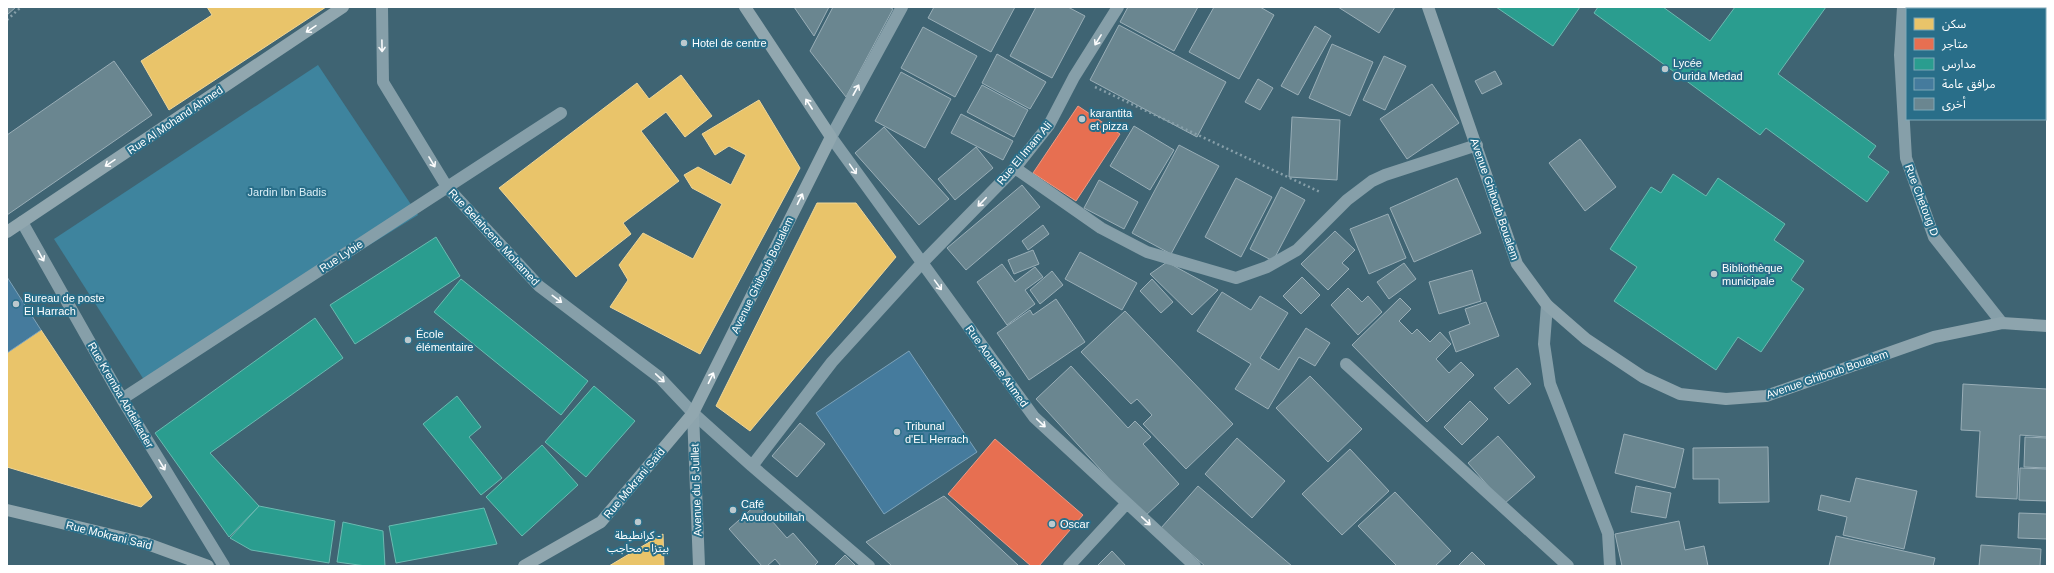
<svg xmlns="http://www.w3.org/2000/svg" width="2054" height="573" viewBox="0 0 2054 573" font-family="Helvetica,'Noto Sans Arabic',sans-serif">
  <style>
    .green { fill: #3e849e }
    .homes { fill: #e9c46a; stroke: #f0d697 }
    .shops { fill: #e76f51; stroke: #ee9a85 }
    .schools { fill: #2a9d8f; stroke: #6abab1 }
    .public { fill: #457b9d; stroke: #7da3ba }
    .building { fill: #6a8690; stroke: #99aeb7 }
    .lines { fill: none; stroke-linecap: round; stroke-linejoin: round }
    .path { stroke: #869fa9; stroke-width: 2.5; stroke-dasharray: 2 3; stroke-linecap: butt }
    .lane { stroke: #869fa9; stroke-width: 12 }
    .street { stroke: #869fa9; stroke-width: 12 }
    .secondary { stroke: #8da4ad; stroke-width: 12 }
    .primary { stroke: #91a7af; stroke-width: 12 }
    .oneway { stroke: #fff }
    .oneway2 { stroke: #f9fafb }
    .poi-dot { fill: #bcc9ce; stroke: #296e89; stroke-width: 1.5 }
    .labels { text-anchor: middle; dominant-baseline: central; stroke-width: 4; stroke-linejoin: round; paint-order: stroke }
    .poi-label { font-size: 11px; fill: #fff; stroke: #296e89; text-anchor: start }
    .street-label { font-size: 11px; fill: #fff; stroke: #296e89 }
    .park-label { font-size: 11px; fill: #daeff7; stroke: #296e89 }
  </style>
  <rect width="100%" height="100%" fill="#3f6473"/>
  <path class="green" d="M318 65 418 215 146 383 54 239Z"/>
  <path class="homes" d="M207 7H326L169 110 141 61 212 15Z
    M681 75 712 116 685 137 666 112 641 131 679 181 623 223 631 234 576 277 499 188 637 83 649 99Z
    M759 100 800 168 700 354 610 307 628 280 619 265 643 233 693 259 722 204 692 188 684 175 698 167 731 185 746 155 729 146 715 155 702 134Z
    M817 203H856L896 257 750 431 716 406Z
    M41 330 152 497 141 507 7 467V353Z
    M663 534 664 566H609Z"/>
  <path class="shops" d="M1078 106 1120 134 1076 201 1033 173Z
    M995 439 1083 515 1039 566H1031L948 494Z"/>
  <path class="schools" d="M1496 7H1580L1553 46Z
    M1598 7H1663L1710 41 1735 7H1826L1778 74 1876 146 1868 157 1889 172 1867 202 1766 128 1760 135 1594 13Z
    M1673 174 1706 196 1718 178 1785 224 1774 240 1804 261 1791 280 1804 289 1761 352 1738 337 1716 370 1614 301 1637 267 1610 249 1651 187 1661 193Z
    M436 237 460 276 355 344 330 305Z
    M461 279 588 381 561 415 434 312Z
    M315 318 343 358 210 453 259 506 229 537 155 433Z
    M594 386 635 421 586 477 545 442Z
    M457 396 481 427 469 437 502 478 481 495 423 424Z
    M542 445 578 485 522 536 486 497Z
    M259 506 335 521 329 563 251 550 230 538Z
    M484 508 497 544 396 563 389 526Z
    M343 522 383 531 385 566H366L337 562Z"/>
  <path class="public" d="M7 277 41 330 7 353Z
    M909 351 977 452 884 514 816 413Z"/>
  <path class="building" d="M7 7H16L7 15Z
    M794 7H829L814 36Z
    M833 7H889L893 9 846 97 810 51Z
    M934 7H1015L991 52 928 18Z
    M1036 7H1068L1085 16 1052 78 1010 56Z
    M1128 7H1198L1174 51 1120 22Z
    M1214 7H1260L1274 15 1239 79 1189 52Z
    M1338 7H1395L1379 33Z
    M1119 25 1226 82 1197 137 1090 80Z
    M1315 26 1331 36 1298 95 1281 86Z
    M923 27 977 56 955 97 901 68Z
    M1332 44 1373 62 1350 116 1309 98Z
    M997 54 1046 82 1030 109 982 83Z
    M1384 56 1406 66 1385 110 1363 100Z
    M114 61 152 115 7 215V135Z
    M1495 71 1502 84 1482 94 1475 81Z
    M901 72 951 99 925 148 875 121Z
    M1258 79 1273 88 1260 110 1245 102Z
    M1432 84 1459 123 1407 159 1380 119Z
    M982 85 1028 110 1014 137 967 112Z
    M961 114 1013 141 1003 160 951 133Z
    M1292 117 1340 120 1337 180 1289 177Z
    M1134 126 1174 150 1150 190 1110 166Z
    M884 127 949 199 919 225 855 153Z
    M1580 139 1616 187 1585 211 1549 163Z
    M1179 145 1219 166 1171 254 1132 233Z
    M976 147 993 168 955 200 938 179Z
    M1236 178 1272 197 1241 257 1205 237Z
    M1457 178 1481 233 1414 262 1390 208Z
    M1099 180 1138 202 1124 229 1084 208Z
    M1022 185 1040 207 966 270 947 248Z
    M1281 187 1305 200 1273 261 1250 249Z
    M1388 214 1406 258 1369 274 1350 229Z
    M1043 225 1049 234 1028 250 1022 241Z
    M1335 231 1355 250 1342 263 1349 269 1328 290 1301 264Z
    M1033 250 1039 264 1014 274 1008 260Z
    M1080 252 1137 283 1122 310 1065 279Z
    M1167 262 1218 290 1192 315 1150 274Z
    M1404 263 1416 279 1389 299 1377 282Z
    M1002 264 1015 282 1035 267 1043 277 1025 290 1035 304 1007 325 977 282Z
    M1472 270 1481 301 1439 314 1429 282Z
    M1052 271 1063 285 1040 304 1030 290Z
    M1302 277 1320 295 1301 314 1283 296Z
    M1152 279 1173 302 1161 313 1140 291Z
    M1348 288 1362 302 1368 296 1382 312 1358 335 1331 305Z
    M1222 292 1251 310 1260 296 1288 313 1260 358 1279 370 1306 328 1330 343 1315 366 1299 357 1268 409 1235 389 1251 364 1197 331Z
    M1400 298 1411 309 1399 321 1412 334 1417 329 1430 342 1440 332 1451 344 1436 359 1449 373 1461 362 1474 375 1427 422 1352 345Z
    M1056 299 1085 342 1029 380 997 333 1030 310 1033 315Z
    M1486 302 1499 336 1456 352 1449 332 1470 324 1465 309Z
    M1125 311 1233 424 1186 469 1143 424 1152 415 1137 399 1131 404 1081 352Z
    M1071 366 1128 428 1135 421 1151 437 1143 444 1179 484 1144 517 1036 399Z
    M1517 368 1531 384 1509 404 1494 388Z
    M1310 376 1362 429 1328 462 1276 408Z
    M1963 384 2047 389V437L2020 435 2017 499 1976 497 1980 431 1961 430Z
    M1470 401 1488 419 1462 445 1444 427Z
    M800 423 825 444 797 477 772 456Z
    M1624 434 1684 449 1675 488 1615 473Z
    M1498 436 1535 477 1504 504 1468 463Z
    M2025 437 2047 438V468L2024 467Z
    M1237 438 1285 481 1252 518 1205 474Z
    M1768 447 1769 502 1719 503V479H1693V448Z
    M1350 449 1389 491 1342 535 1302 494Z
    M2020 468 2047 469V501L2019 500Z
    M1856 478 1917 491 1904 549 1843 535 1847 517 1818 510 1821 495 1850 502Z
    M1198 486 1292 566H1205L1161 528Z
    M1636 486 1671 493 1666 518 1631 512Z
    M1395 492 1451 551 1435 566H1397L1358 526Z
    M944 496 1019 566H892L866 542Z
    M757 504 787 538 793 533 818 562 814 566H781L775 559 767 566H762L729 529Z
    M2019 513 2047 514V539L2018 538Z
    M1679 521 1685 550 1704 546 1708 566H1622L1615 534Z
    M1836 536 1935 558 1933 566H1829Z
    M1981 545 2041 549 2040 566H1979Z
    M1112 551 1126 566H1097Z
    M1472 552 1486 566H1458Z
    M845 555 856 566H834Z"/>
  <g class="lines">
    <path class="path" d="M7 20 21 7
      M1095 87 1320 192"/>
    <path class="lane" d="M1346 364 1568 566"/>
    <path class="street" d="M382 7 383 82 447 187 539 286 659 377 693 413 752 466 869 566
      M902 7 831 137 1034 417 1195 566
      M1903 7 1900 55 1906 158 1934 237 2002 323
      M1015 168 1101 228 1147 252 1236 278 1267 267 1297 250 1347 200 1372 181 1385 175 1477 145
      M22 222 122 399 224 566
      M1547 305 1544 344 1550 384 1608 533 1610 566
      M122 399 561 113
      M752 466 832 362 922 263 1015 168 1049 125 1074 77 1118 7
      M1069 566 1127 503"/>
    <path class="secondary" d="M1428 7 1517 264 1547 305 1586 339 1643 377 1680 394 1726 399 1766 396 1934 337 2002 323 2047 326
      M693 413 699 566"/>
    <path class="primary" d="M7 232 343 7
      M7 510 145 543 208 566
      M524 566 601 522 693 413 831 137 745 7"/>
  </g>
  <defs><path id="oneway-shaft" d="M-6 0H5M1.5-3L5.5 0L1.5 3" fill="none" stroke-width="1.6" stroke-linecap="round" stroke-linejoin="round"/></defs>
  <g class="oneway">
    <use href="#oneway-shaft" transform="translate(311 29) rotate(146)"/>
    <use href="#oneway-shaft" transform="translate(809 104) rotate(-123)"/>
    <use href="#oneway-shaft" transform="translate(110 163) rotate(146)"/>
    <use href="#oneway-shaft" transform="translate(800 199) rotate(-64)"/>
    <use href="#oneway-shaft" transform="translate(711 378) rotate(-64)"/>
  </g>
  <g class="oneway2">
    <use href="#oneway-shaft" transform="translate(1098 40) rotate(122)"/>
    <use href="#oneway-shaft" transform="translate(382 46) rotate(89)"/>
    <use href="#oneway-shaft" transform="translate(856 90) rotate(-61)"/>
    <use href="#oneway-shaft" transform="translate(432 162) rotate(59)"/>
    <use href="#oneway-shaft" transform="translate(853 169) rotate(55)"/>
    <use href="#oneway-shaft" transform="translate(982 202) rotate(134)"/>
    <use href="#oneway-shaft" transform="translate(41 256) rotate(61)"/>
    <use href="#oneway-shaft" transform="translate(938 285) rotate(54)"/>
    <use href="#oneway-shaft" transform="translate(557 299) rotate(37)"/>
    <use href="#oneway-shaft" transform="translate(660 378) rotate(43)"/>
    <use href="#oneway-shaft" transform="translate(1041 423) rotate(43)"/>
    <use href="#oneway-shaft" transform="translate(162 465) rotate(59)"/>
    <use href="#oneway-shaft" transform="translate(1146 521) rotate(43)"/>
  </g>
  <g class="poi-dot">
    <circle cx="684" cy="43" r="4"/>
    <circle cx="1665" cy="69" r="4"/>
    <circle cx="1082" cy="119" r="4"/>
    <circle cx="1714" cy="274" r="4"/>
    <circle cx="16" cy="304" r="4"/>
    <circle cx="408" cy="340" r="4"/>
    <circle cx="897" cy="432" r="4"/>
    <circle cx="733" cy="510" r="4"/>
    <circle cx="638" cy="522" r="4"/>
    <circle cx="1052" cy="524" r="4"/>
  </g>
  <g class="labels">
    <g class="poi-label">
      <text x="692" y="43">Hotel de centre</text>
      <text x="1673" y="63">Lycée<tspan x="1673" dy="13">Ourida Medad</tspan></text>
      <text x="1090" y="113">karantita<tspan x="1090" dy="13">et pizza</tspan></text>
      <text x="1722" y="268">Bibliothèque<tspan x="1722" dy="13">municipale</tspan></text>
      <text x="24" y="298">Bureau de poste<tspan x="24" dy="13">El Harrach</tspan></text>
      <text x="416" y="334">École<tspan x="416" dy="13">élémentaire</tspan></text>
      <text x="905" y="426">Tribunal<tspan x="905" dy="13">d'EL Herrach</tspan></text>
      <text x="741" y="504">Café<tspan x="741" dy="13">Aoudoubillah</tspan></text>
      <text x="1060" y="524">Oscar</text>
      <text x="638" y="535" text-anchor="middle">كرانطيطة -<tspan x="638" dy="13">بيتزا - محاجب</tspan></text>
    </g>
    <g class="street-label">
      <text transform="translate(175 120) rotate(-34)">Rue Al Mohand Ahmed</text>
      <text transform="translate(1024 153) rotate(-50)">Rue El Imam Ali</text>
      <text transform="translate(1495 199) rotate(71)">Avenue Ghiboub Boualem</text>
      <text transform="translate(1922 200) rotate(69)">Rue Chetoug D</text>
      <text transform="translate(494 237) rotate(47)">Rue Belahcene Mohamed</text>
      <text transform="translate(341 256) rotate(-33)">Rue Lybie</text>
      <text transform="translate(762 275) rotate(-64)">Avenue Ghiboub Boualem</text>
      <text transform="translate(997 366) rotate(54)">Rue Aouane Ahmed</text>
      <text transform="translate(1827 374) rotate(-19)">Avenue Ghiboub Boualem</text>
      <text transform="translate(121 395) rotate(60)">Rue Kremba Abdelkader</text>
      <text transform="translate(634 483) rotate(-50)">Rue Mokrani Saïd</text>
      <text transform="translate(696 490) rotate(-92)">Avenue du 5 Juillet</text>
      <text transform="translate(109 535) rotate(14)">Rue Mokrani Saïd</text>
    </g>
    <g class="park-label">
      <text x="287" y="192">Jardin Ibn Badis</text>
    </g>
  </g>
  <rect width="2054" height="573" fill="none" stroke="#ffffff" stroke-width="16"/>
  <rect x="1906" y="8" width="140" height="112" fill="#296e89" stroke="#7fa8b8"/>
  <rect x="1914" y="18" width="20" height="12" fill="#e9c46a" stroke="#7fa8b8"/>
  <text x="1942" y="28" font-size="12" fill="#ffffff">سكن</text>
  <rect x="1914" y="38" width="20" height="12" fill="#e76f51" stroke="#7fa8b8"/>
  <text x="1942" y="48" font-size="12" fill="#ffffff">متاجر</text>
  <rect x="1914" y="58" width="20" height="12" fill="#2a9d8f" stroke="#7fa8b8"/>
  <text x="1942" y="68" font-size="12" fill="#ffffff">مدارس</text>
  <rect x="1914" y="78" width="20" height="12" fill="#457b9d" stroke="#7fa8b8"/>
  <text x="1942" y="88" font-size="12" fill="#ffffff">مرافق عامة</text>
  <rect x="1914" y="98" width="20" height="12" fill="#6a8690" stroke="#7fa8b8"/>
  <text x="1942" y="108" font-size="12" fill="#ffffff">أخرى</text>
</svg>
